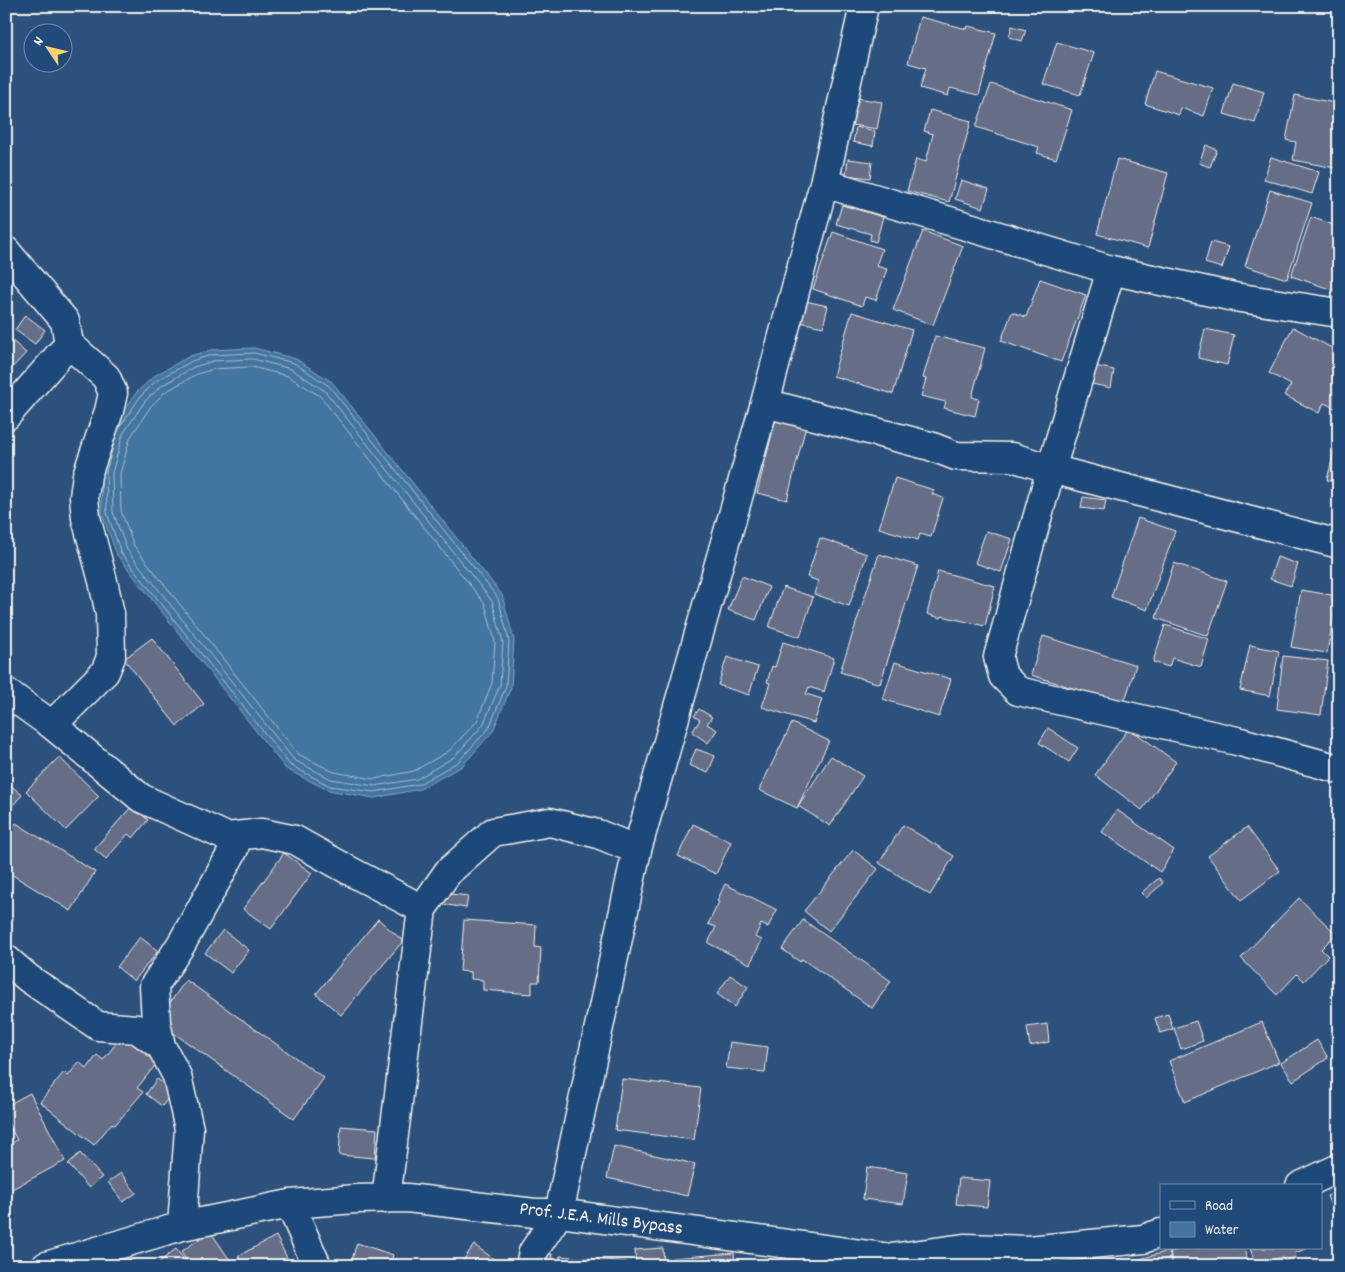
<svg xmlns="http://www.w3.org/2000/svg" width="1345" height="1272" viewBox="0 0 1345 1272" font-family="Dekko,sans-serif">
  <style>
    .water { fill: #43749f; stroke: #8aa6bc }
    .lines { fill: none; stroke-linecap: round; stroke-linejoin: round }
    .shore { stroke: #adbfcb; stroke-width: 1 }
    .building { fill: #656d87; stroke: #f4f1e8 }
    .minor-casing { stroke: #f4f1e8; stroke-width: 31 }
    .minor { stroke: #1f4a7a; stroke-width: 28 }
    .labels { text-anchor: middle; dominant-baseline: central; stroke-width: 4; stroke-linejoin: round; paint-order: stroke }
    .street-label { font-size: 19px; fill: #f4f1e8; stroke: #1f4a7a }
  </style>
  <rect width="100%" height="100%" fill="#2d517d"/>
  <filter id="ink" filterUnits="userSpaceOnUse"><feTurbulence type="fractalNoise" baseFrequency=".02" numOctaves="2"/><feDisplacementMap in="SourceGraphic" scale="10" xChannelSelector="R" yChannelSelector="G"/><feConvolveMatrix kernelMatrix="1 2 1 2 8 2 1 2 1" color-interpolation-filters="sRGB"/></filter>
  <g filter="url(#ink)">
    <path class="water" d="M254 348 296 359 332 382 502 595 514 640 511 687 493 731 462 766 420 789 374 798 328 790 286 769 117 555 102 514 101 472 112 430 136 393 154 376 190 356 211 350Z"/>
    <g class="lines">
      <path class="shore" d="M253 359 291 369 325 391 492 601 503 642 500 685 483 725 454 757 417 779 374 786 331 779 294 760 127 550 113 512 112 473 123 434 145 401 161 386 194 367 213 361Z
        M252 367 288 376 320 396 485 604 495 642 492 683 477 721 449 751 414 771 374 779 334 772 298 754 134 546 121 511 120 474 130 438 151 406 165 392 197 374 214 369Z
        M114 443 106 472 107 513 121 553 290 765 330 786 374 792 419 784 458 762 489 728 506 686 509 641 498 598 329 386 294 363 254 353 211 355 192 361 157 380 140 397 118 430"/>
    </g>
    <path class="building" d="M920 17 967 29 968 26 996 33 979 95 950 88 948 96 920 88 926 68 908 63Z
      M1012 26 1026 30 1022 41 1009 37Z
      M1057 42 1094 53 1080 95 1043 84Z
      M1155 71 1213 88 1204 116 1181 108 1179 115 1145 104Z
      M1233 83 1264 92 1255 123 1224 114Z
      M991 84 1072 110 1056 159 1037 153 1039 147 976 127Z
      M1295 95 1339 104V149L1335 168 1293 160 1296 142 1286 140Z
      M857 98 882 102 877 129 852 125Z
      M930 110 971 121 949 202 907 191 916 159 926 162 933 134 924 131Z
      M856 127 875 131 873 146 853 142Z
      M1206 145 1217 150 1210 167 1199 163Z
      M1271 157 1319 172 1312 194 1264 179Z
      M848 159 872 162 870 178 846 175Z
      M1117 159 1168 173 1148 248 1097 234Z
      M961 180 989 189 983 208 955 199Z
      M1270 190 1312 203 1287 279 1245 266Z
      M842 205 883 217 876 242 870 240 871 234 836 224Z
      M1311 217 1339 227V292L1291 276Z
      M923 231 963 246 933 325 893 310Z
      M833 232 882 249 876 266 887 269 876 300 865 297 862 306 813 289Z
      M1211 242 1229 247 1222 268 1205 263Z
      M1040 279 1086 295 1061 362 1001 341 1012 312 1026 317Z
      M805 301 828 306 823 327 800 322Z
      M852 312 912 330 893 394 833 376Z
      M25 315 45 330 35 344 15 330Z
      M1293 327 1339 352V410L1324 403 1319 413 1284 395 1291 385 1269 373Z
      M1205 329 1234 335 1227 365 1198 358Z
      M935 336 985 348 972 397 979 399 975 416 944 408 946 402 921 396 926 379 923 378Z
      M8 337 26 353 6 374V340Z
      M1095 366 1114 370 1111 388 1092 384Z
      M776 418 806 426 787 500 757 493Z
      M1339 431V483L1327 480Z
      M895 478 934 490 932 494 943 498 931 537 920 534 918 540 879 528Z
      M1083 497 1106 500 1104 511 1081 508Z
      M1138 518 1175 531 1147 610 1111 597Z
      M986 531 1012 539 1001 572 975 563Z
      M820 538 867 554 849 606 814 594 818 581 807 577Z
      M879 554 918 566 880 684 840 672Z
      M1277 557 1298 564 1291 586 1270 579Z
      M1174 563 1227 581 1208 636 1156 618Z
      M938 571 995 586 985 626 942 616 941 618 927 614Z
      M742 576 769 587 756 620 728 610Z
      M783 587 813 597 800 637 769 627Z
      M1301 590 1337 596 1327 653 1291 647Z
      M1165 625 1209 639 1201 667 1172 658 1169 667 1153 662Z
      M1043 636 1136 665 1124 704 1031 675Z
      M152 638 204 704 177 726 124 659Z
      M783 642 834 658 824 692 809 687 806 694 822 699 814 723 762 707 770 683 767 682 772 666 775 667Z
      M1250 645 1279 651 1270 696 1240 690Z
      M1283 656 1328 661 1321 715 1277 709Z
      M727 657 758 667 749 695 718 685Z
      M895 662 951 679 939 717 883 699Z
      M699 709 712 717 707 724 717 730 708 743 692 732 700 720 694 716Z
      M792 723 829 741 797 808 759 790Z
      M1048 728 1078 748 1069 762 1039 743Z
      M1129 728 1176 762 1142 810 1095 775Z
      M696 749 715 756 708 773 689 765Z
      M831 756 863 776 830 826 798 806Z
      M59 757 99 796 66 830 26 791Z
      M6 781 22 795 6 813Z
      M132 806 148 820 133 838 128 834 106 859 94 849Z
      M1117 810 1174 850 1160 872 1102 832Z
      M16 823 95 872 71 911 6 871V838Z
      M693 824 731 842 716 874 678 856Z
      M903 825 954 856 930 895 879 863Z
      M1247 827 1280 871 1241 900 1208 856Z
      M853 850 878 869 829 931 804 911Z
      M284 853 312 873 271 929 243 909Z
      M1159 878 1163 883 1146 898 1141 893Z
      M725 884 777 910 768 927 761 924 755 937 762 940 750 964 708 943 716 927 708 924 719 902 717 901Z
      M443 893 468 896 466 908 442 904Z
      M1299 898 1336 934 1321 949 1328 956 1304 981 1297 974 1277 995 1241 958Z
      M378 919 403 941 341 1015 316 994Z
      M464 920 536 925 535 947 541 948 539 982H532V994L483 990V980L471 979V972L460 971Z
      M803 920 891 981 872 1008 802 959 800 962 782 949Z
      M223 930 249 950 231 973 205 953Z
      M140 937 158 951 134 981 117 967Z
      M730 975 748 987 735 1007 717 994Z
      M186 980 324 1078 294 1119 157 1021Z
      M1168 1014 1173 1029 1160 1033 1155 1018Z
      M1196 1021 1203 1041 1181 1049 1174 1028Z
      M1262 1022 1279 1062 1185 1102 1169 1061Z
      M1047 1024 1049 1042 1030 1046 1027 1027Z
      M123 1035 157 1063 137 1088 143 1092 115 1125 112 1123 94 1145 40 1102 64 1072 68 1076 79 1062 87 1069 97 1055 103 1060Z
      M1317 1040 1328 1058 1293 1081 1281 1063Z
      M730 1042 768 1047 765 1072 726 1068Z
      M157 1079 174 1091 162 1106 146 1094Z
      M622 1079 701 1088 694 1140 615 1130Z
      M30 1093 65 1161 10 1190 6 1182V1146L17 1140 6 1119V1106Z
      M341 1126 377 1129 375 1158 339 1155Z
      M614 1146 695 1164 687 1196 607 1178Z
      M80 1153 102 1177 89 1188 68 1164Z
      M867 1167 908 1173 903 1204 863 1199Z
      M121 1173 136 1193 123 1202 108 1182Z
      M959 1178 990 1181 987 1207 956 1204Z
      M1339 1191V1225L1327 1196Z
      M210 1231 234 1266H190L181 1252Z
      M276 1236 291 1266H243L238 1256Z
      M357 1243 393 1255 389 1266H350Z
      M474 1245 504 1266H459Z
      M663 1248 664 1266H636L635 1250Z
      M1184 1248H1245L1249 1266H1173L1170 1252Z
      M1250 1248H1308L1295 1253 1296 1257 1284 1261 1282 1257 1257 1266H1256Z
      M176 1249 189 1266H154Z
      M1169 1251 1172 1266H1137L1136 1260Z
      M126 1253 138 1266H112Z
      M734 1253 735 1266H672V1258Z
      M538 1254H552L551 1266H538Z
      M560 1256 627 1262 626 1266H559Z"/>
    <g class="lines">
      <defs>
        <path id="minor" d="M824 183 1111 270 1234 297 1339 313
          M6 251 65 321 69 344 6 416
          M1111 270 1051 469 998 657 1003 676 1018 691 1237 741 1339 769
          M765 403 930 446 956 456 1012 457 1051 469 1339 544
          M6 692 52 725 141 798 227 837 234 849 182 943 154 986 156 1022 161 1046 177 1076 189 1129 182 1226
          M52 725 105 672 111 657 110 614 103 581 86 518 84 497 87 475 109 411 113 393 106 377 69 344
          M227 837 262 833 295 840 352 872 422 909
          M6 959 28 978 98 1026 137 1029 161 1046
          M1300 1186 1339 1168
          M386 1199 422 909 448 872 493 832 550 822 598 834 637 850
          M290 1204 317 1266
          M46 1266 182 1226 290 1204 356 1199 407 1198 535 1213H559L891 1258 964 1248 1028 1250 1143 1239 1161 1233
          M530 1266 533 1252 559 1213 637 850 765 403 824 183 864 6"/>
      </defs>
      <use href="#minor" class="minor-casing"/>
      <use href="#minor" class="minor"/>
    </g>
  </g>
  <g class="labels">
    <g class="street-label">
      <text transform="translate(601 1220) rotate(7)">Prof. J.E.A. Mills Bypass</text>
    </g>
  </g>
  <rect width="1345" height="1272" fill="none" stroke="#1f4a7a" stroke-width="25"/>
  <rect x="12" y="12" width="1320" height="1247" fill="none" stroke="#f4f1e8" stroke-width="2" filter="url(#ink)"/>
  <rect x="1160" y="1184" width="162" height="65" fill="#1f4a7a" stroke="#748da6"/>
  <rect x="1170" y="1201" width="25" height="8" fill="#1f4a7a" stroke="#748da6"/>
  <text x="1205" y="1210" font-size="15" fill="#f4f1e8">Road</text>
  <rect x="1170" y="1222" width="25" height="15" fill="#43749f" stroke="#748da6"/>
  <text x="1205" y="1234" font-size="15" fill="#f4f1e8">Water</text>
  <g transform="translate(48 48) rotate(305)"><circle r="24" fill="#1f4a7a" stroke="#748da6"/>
  <path d="M0-4L9 19L0 12L-9 19Z" fill="#ffd166"/>
  <text y="-8" font-size="14" font-weight="bold" text-anchor="middle" fill="#f4f1e8">N</text>
  </g>
</svg>
